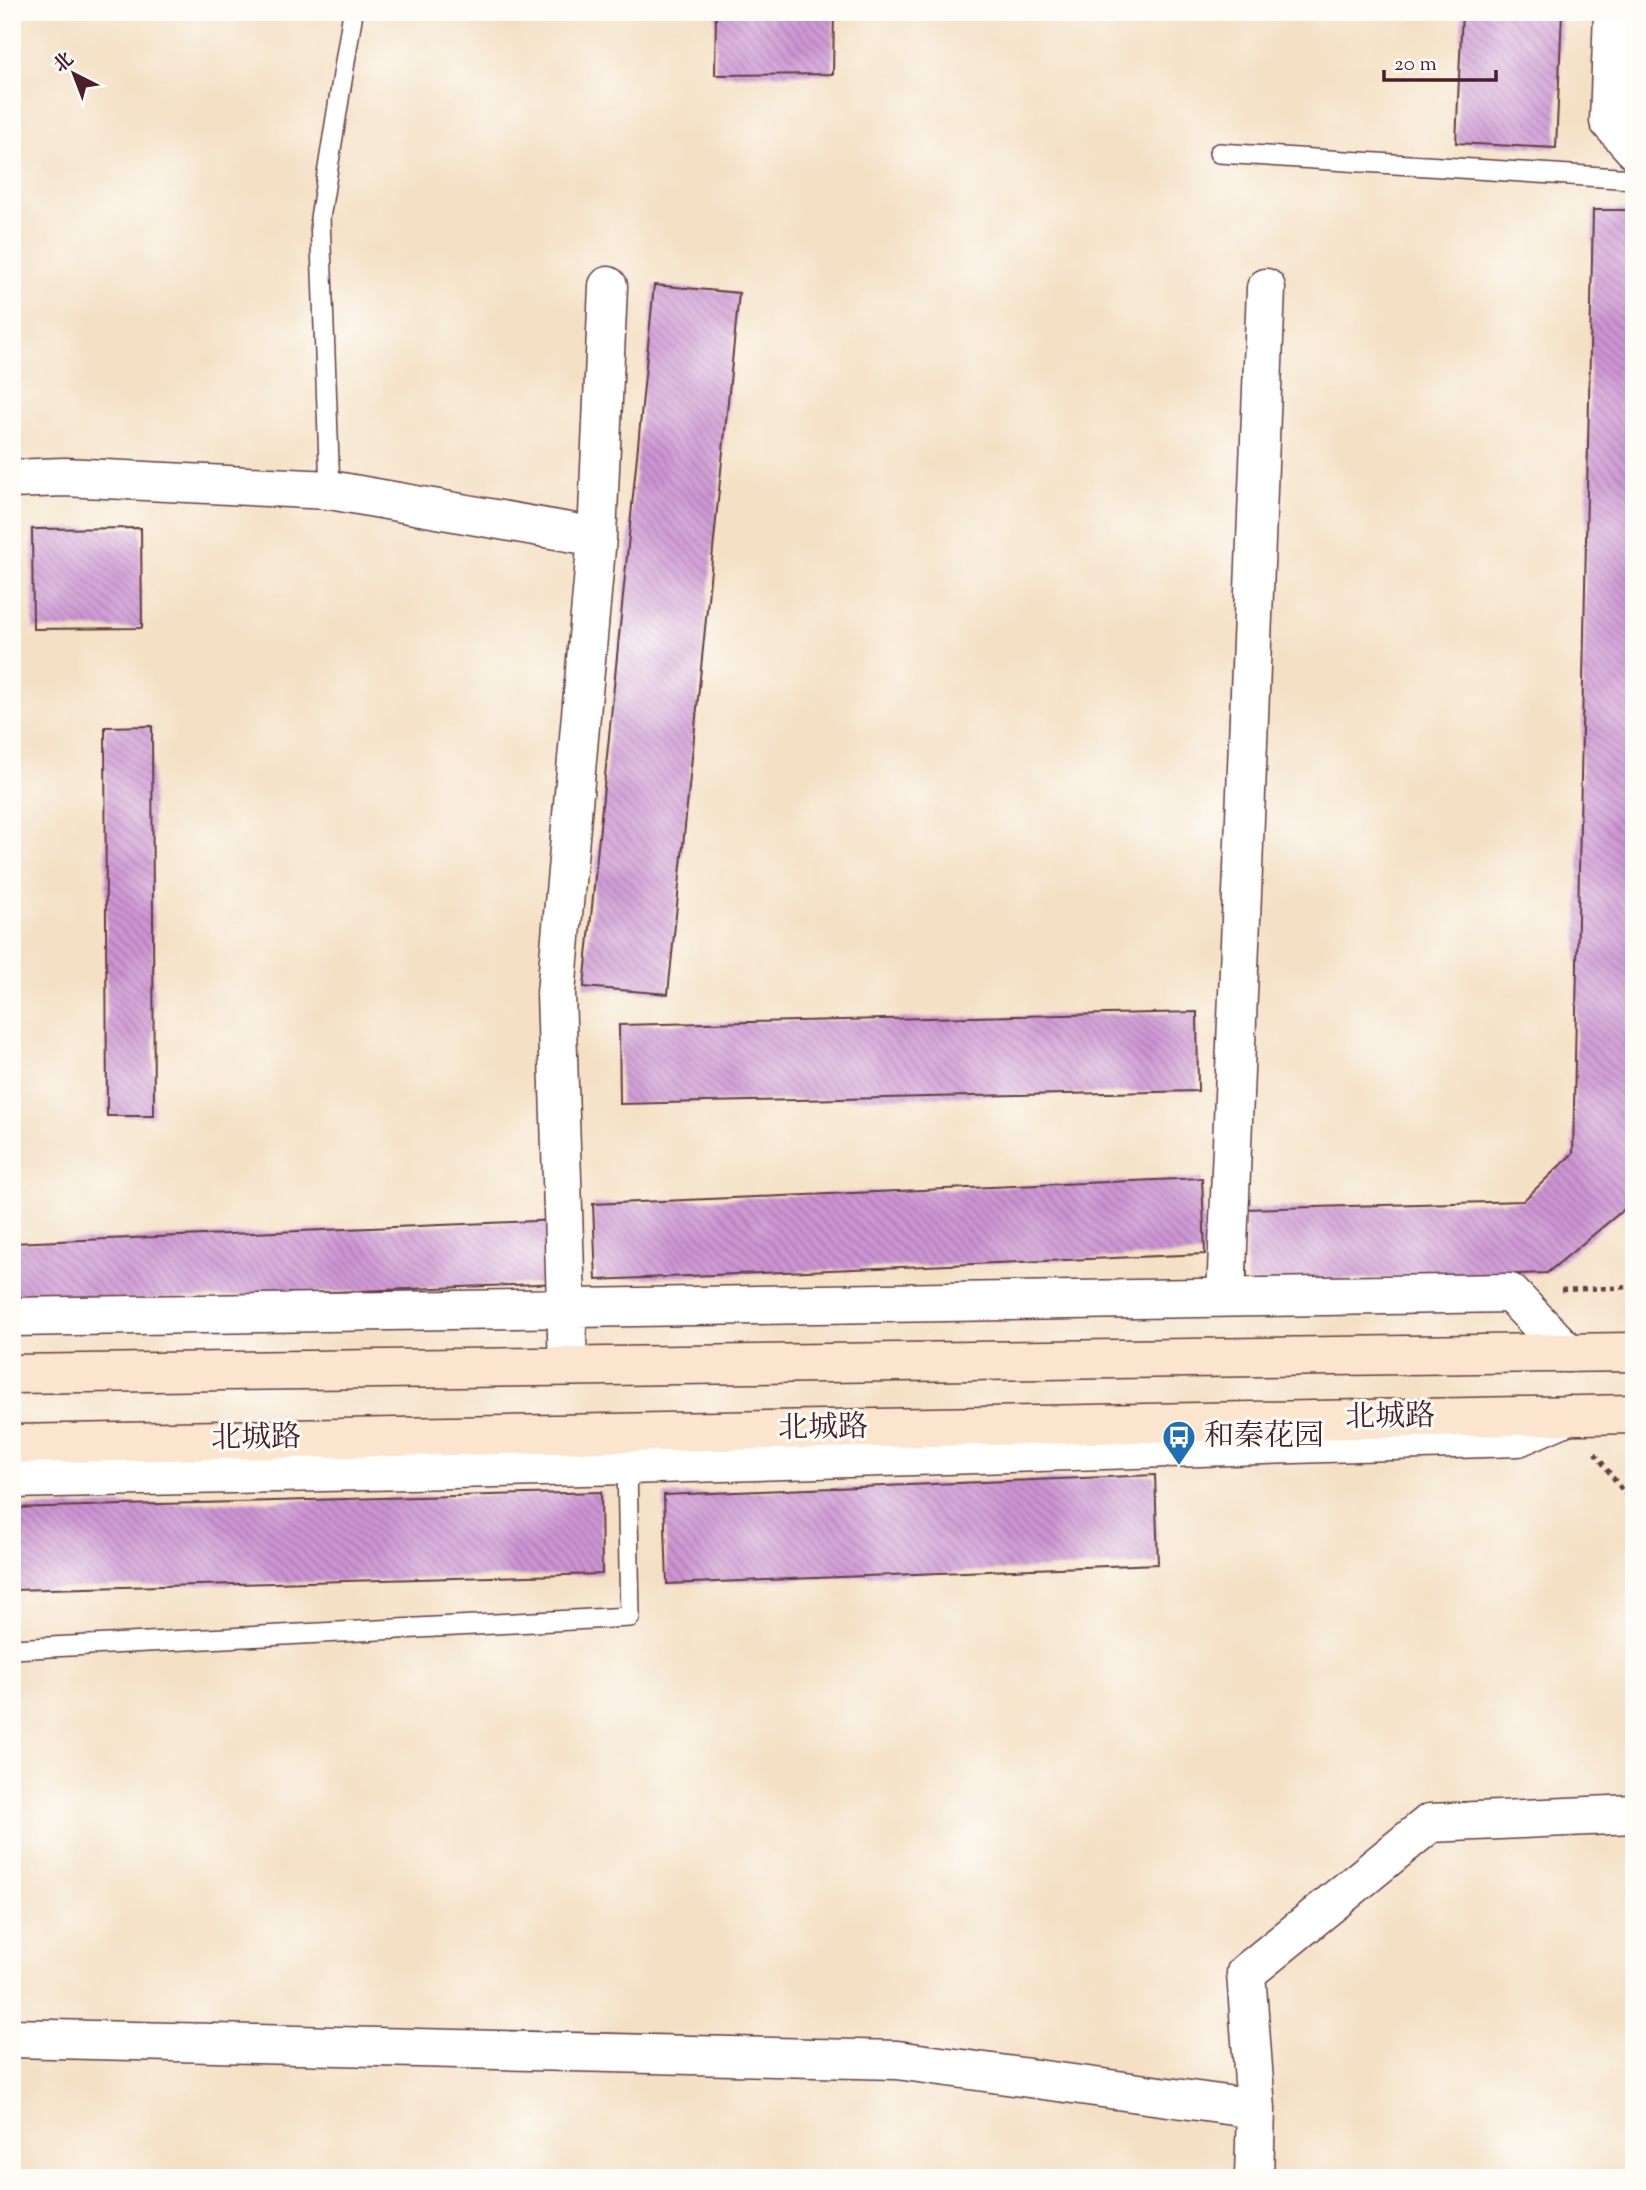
<svg xmlns="http://www.w3.org/2000/svg" width="1646" height="2190" viewBox="0 0 1646 2190" font-family="'Sorts Mill Goudy','Noto Serif SC',serif">
  <style>
    .building { fill: url(#building-back-hatch) }
    .lines { fill: none; stroke-linecap: round; stroke-linejoin: round }
    .lane-casing { stroke: #643c42; stroke-width: 22 }
    .street-casing { stroke: #643c42; stroke-width: 41 }
    .secondary-casing { stroke: #643c42; stroke-width: 41 }
    .path { stroke: #643c42; stroke-width: 4.5; stroke-dasharray: 5 5; stroke-linecap: butt }
    .lane { stroke: #fff; stroke-width: 19 }
    .street { stroke: #fff; stroke-width: 38 }
    .secondary { stroke: #fce5cf; stroke-width: 38 }
    .labels { text-anchor: middle; dominant-baseline: central; stroke-width: 6; stroke-linejoin: round; paint-order: stroke }
    .street-label { font-size: 30px; fill: #4a1f2b; stroke: #fdfcf7 }
    .poi-label { font-size: 30px; fill: #4a1f2b; stroke: #fdfcf7; text-anchor: start }
  </style>
  <defs>
    <pattern id="building-back-hatch" width="6" height="6" patternUnits="userSpaceOnUse" patternTransform="scale(1.75)"><rect width="6" height="6" fill="#cc94d3"/><path d="M-1 5l2 2M0 0l6 6M5-1l2 2" fill="none" stroke="#a878ab"/></pattern>
  </defs>
  <rect width="100%" height="100%" fill="#fdfcf7"/>
  <filter id="ink" filterUnits="userSpaceOnUse"><feTurbulence type="fractalNoise" baseFrequency=".0143" numOctaves="2"/><feDisplacementMap in="SourceGraphic" scale="14" xChannelSelector="R" yChannelSelector="G"/><feConvolveMatrix kernelMatrix="1 2 1 2 8 2 1 2 1" color-interpolation-filters="sRGB"/></filter>
  <filter id="wash" filterUnits="userSpaceOnUse"><feTurbulence type="fractalNoise" baseFrequency=".00686" numOctaves="4" result="noise"/><feDisplacementMap in="SourceGraphic" scale="28" xChannelSelector="R" yChannelSelector="G"/><feGaussianBlur stdDeviation="1.57" result="paint"/><feColorMatrix in="noise" values="0 0 0 0 0 0 0 0 0 0 0 0 0 0 0 0 0 1.4 0 .05"/><feComposite in="paint" operator="in"/></filter>
  <g filter="url(#wash)">
    <rect width="100%" height="100%" fill="#f4e0c4"/>
    <g id="blocks">
      <path class="building" d="M716 12H834L833 74 715 75Z
        M1462 12H1562L1556 148 1456 143Z
        M1593 210H1634V1201L1547 1273 1247 1283 1245 1209 1523 1201 1573 1153Z
        M654 285 739 293 668 994 584 987Z
        M141 528 142 628 33 629 32 529Z
        M152 726 154 1116H107L105 727Z
        M1197 1012 1198 1091 620 1104 619 1025Z
        M1202 1178 1205 1254 596 1280 593 1204Z
        M559 1220 561 1283 12 1305V1243Z
        M1155 1475 1158 1564 667 1584 664 1495Z
        M601 1492 602 1574 12 1590V1508Z"/>
    </g>
  </g>
  <g filter="url(#ink)">
    <use href="#blocks" fill-opacity="0" stroke="#643c42" stroke-width="2"/>
    <g class="lines">
      <defs>
        <path id="lane" d="M1219 153 1634 179
          M330 490 320 218 353 12
          M12 1649 630 1617 627 1465"/>
        <path id="street" d="M1613 12 1609 121 1634 149
          M12 479 64 477 330 490 597 537
          M1226 1297 1266 288
          M12 1317 1510 1293 1568 1353
          M568 1366 556 993 597 537 608 286
          M12 1479 627 1465 1518 1437 1568 1415
          M12 2038 897 2060 1256 2109
          M1254 2178 1256 2109 1246 1973 1430 1823 1634 1814"/>
        <path id="secondary" d="M12 1374 1634 1352
          M12 1444 1634 1414"/>
      </defs>
      <use href="#lane" class="lane-casing"/>
      <use href="#street" class="street-casing"/>
      <use href="#secondary" class="secondary-casing"/>
      <path class="path" d="M1561 1290 1634 1287
        M1595 1453 1634 1506"/>
      <use href="#lane" class="lane"/>
      <use href="#street" class="street"/>
      <use href="#secondary" class="secondary"/>
    </g>
  </g>
  <defs>
    <symbol id="bus-pin" viewBox="-11 -11 22 30"><path d="M0 17L-7.5 6A9.5 9.5 0 1 1 7.5 6Z" fill="#1f6fb2" stroke="#fdfcf7"/><path d="M-5-6H5V4H4V6H2V4H-2V6H-4V4H-5ZM-3.5-4V0h7V-4ZM-3.5 1.2v1.5H-2V1.2ZM2 1.2v1.5H3.5V1.2Z" fill="#fff"/></symbol>
  </defs>
  <g fill-rule="evenodd">
    <use href="#bus-pin" x="1160" y="1418" width="38" height="52"/>
  </g>
  <g class="labels">
    <g class="street-label">
      <text transform="translate(1390 1418) rotate(-1)">北城路</text>
      <text transform="translate(823 1429) rotate(-1)">北城路</text>
      <text transform="translate(256 1439) rotate(-1)">北城路</text>
    </g>
    <g class="poi-label">
      <text x="1204" y="1437">和秦花园</text>
    </g>
  </g>
  <rect width="1646" height="2190" fill="none" stroke="#fdfcf7" stroke-width="42"/>
  <g transform="translate(74 74) rotate(318)" stroke="#fdfcf7" stroke-width="5" paint-order="stroke">
  <path d="M0-5L12 26L0 18L-12 26Z" fill="#4a1f2b"/>
  <text y="-10" font-size="19" font-weight="bold" text-anchor="middle" fill="#4a1f2b">北</text>
  </g>
  <path d="M1384 70v10h112v-10" fill="none" stroke="#4a1f2b" stroke-width="3.5"/>
  <text x="1394" y="70" font-size="21" fill="#4a1f2b" stroke="#fdfcf7" stroke-width="5" paint-order="stroke">20 m</text>
</svg>
